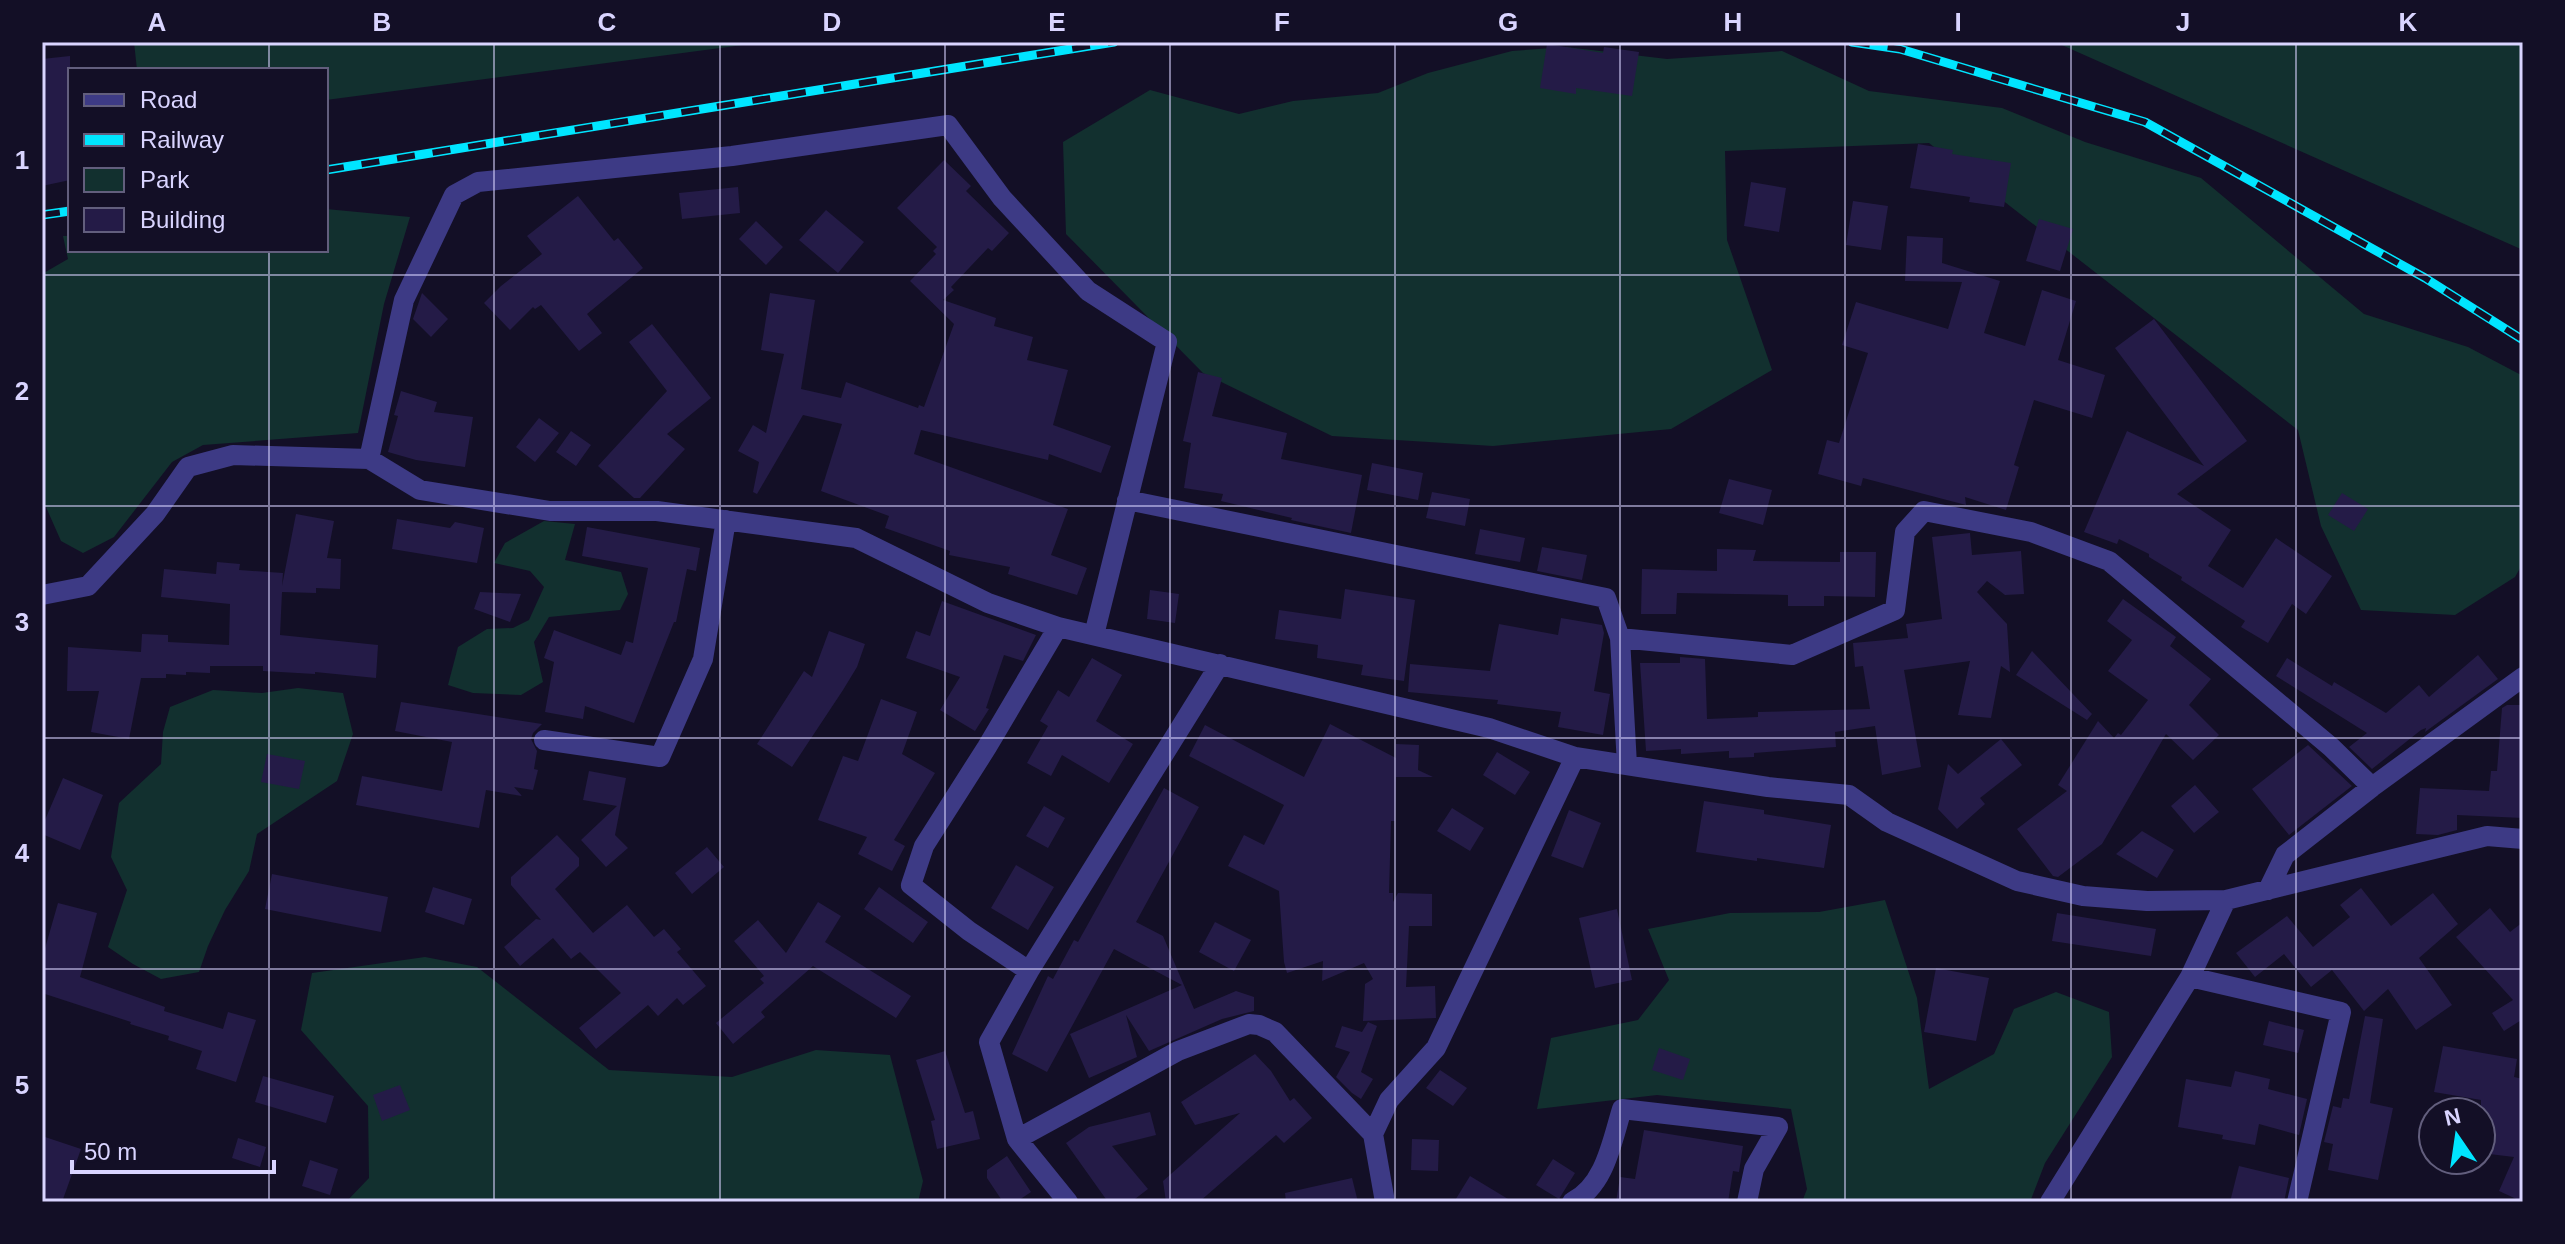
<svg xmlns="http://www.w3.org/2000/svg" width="2565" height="1244" viewBox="0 0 2565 1244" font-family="Helvetica,sans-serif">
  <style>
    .green { fill: #12302f }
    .building { fill: #241b47 }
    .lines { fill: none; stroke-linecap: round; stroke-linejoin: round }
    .minor { stroke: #3d3a85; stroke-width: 20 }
    .rail-casing { stroke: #00e5ff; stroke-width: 9 }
    .rail { stroke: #130f26; stroke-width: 6; stroke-dasharray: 18; stroke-linecap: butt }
    .grid { fill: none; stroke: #d9d4ff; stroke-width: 2; stroke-opacity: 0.55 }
    .neatline { fill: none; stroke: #d9d4ff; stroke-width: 3 }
    .grid-label { font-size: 26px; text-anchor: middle; font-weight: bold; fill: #d9d4ff }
  </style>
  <rect width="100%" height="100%" fill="#130f26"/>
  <path class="green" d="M134 42H766L326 100V70H137Z
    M2055 42H2523V250Z
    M1566 47 1667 59 1782 51 1869 91 2002 108 2085 142 2201 178 2364 314 2468 347 2523 376V563L2515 577 2455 615 2361 610 2321 526 2298 430 1929 143 1725 151 1727 240 1772 370 1671 429 1493 446 1332 436 1203 373 1066 234 1063 142 1150 90 1239 114 1293 101 1378 93 1428 73 1512 51Z
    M326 209 410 217 384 304 358 433 203 445 172 462 114 537 83 553 61 541 42 498V274L68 259 63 236H70V250H326Z
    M544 521 575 524 565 560 621 572 628 594 620 610 549 617 534 642 543 682 521 695 473 693 448 685 458 647 487 629 513 628 529 620 544 587 530 571 494 563 505 543Z
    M298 688 343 693 353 734 337 781 257 834 249 871 225 910 208 946 199 972 161 979 133 964 108 947 127 890 111 857 119 803 161 764 163 732 170 707 213 690 262 693Z
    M1885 900 1917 998 1929 1089 1994 1054 2014 1009 2056 992 2109 1012 2112 1057 2045 1163 2030 1202H1802L1807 1189 1791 1109 1657 1095 1537 1109 1551 1038 1638 1020 1669 980 1648 929 1730 913 1819 912Z
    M425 957 477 967 609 1070 732 1077 816 1050 890 1055 923 1181 918 1202H346L369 1178 368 1106 301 1030 312 973Z"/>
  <path class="building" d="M1547 44 1603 53 1604 47 1639 52 1632 96 1576 88V94L1540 88Z
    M70 56V180L42 186V59Z
    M1918 144 1953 150 1952 154 2011 163 2004 207 1969 202 1970 197 1910 188Z
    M944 160 971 186 966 191 1009 233 992 251 988 248 951 287 954 290 943 300 996 318 994 326 1033 337 1027 360 1068 370 1053 425 1111 446 1101 473 1049 454 1048 460 921 430 914 454 1068 509 1051 555 1087 568 1077 595 1008 574 1010 567 949 555 950 551 885 528 889 516 821 491 842 424 803 415 757 494 753 492 759 462 738 451 753 425 766 433 784 354 761 350 770 293 815 300 801 389 841 398 846 382 918 408 919 405 924 407 954 324 910 281 936 254 933 251 937 247 897 208Z
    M1751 182 1786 188 1779 232 1744 226Z
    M738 187 740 213 682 219 679 193Z
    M578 196 614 241 618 238 643 268 587 314 602 333 579 351 541 305 535 309 533 307 510 330 484 303 501 286 542 254 527 236Z
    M1853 201 1888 206 1881 250 1846 245Z
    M826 210 864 242 838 273 799 240Z
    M2039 219 2073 229 2060 271 2026 261Z
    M756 221 783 247 766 265 739 239Z
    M1907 236 1943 238 1942 263 2000 281 1984 333 2025 346 2042 290 2076 301 2058 360 2105 375 2092 418 2034 400 2014 465 2019 467 2006 510 1965 497 1966 505 1863 478 1861 486 1818 474 1827 440 1839 443 1868 353 1842 345 1856 302 1948 329 1962 282 1905 281Z
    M422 293 448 319 431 337 413 319Z
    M2154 319 2247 441 2177 494 2231 530 2208 566 2243 588 2276 538 2332 576 2306 614 2292 604 2268 643 2241 627 2245 621 2181 580 2182 577 2149 557V554L2119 539 2117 544 2084 532 2127 431 2204 466 2115 348Z
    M652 324 711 398 667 434 685 449 640 498H634L598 466 667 391 629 342Z
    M1198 372 1222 378 1212 416 1287 433 1281 459 1362 475 1351 533 1291 520 1292 518 1221 501 1223 494 1184 488 1191 443 1183 441Z
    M401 391 437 402 434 412 473 417 465 467 416 460 388 452 398 416 394 415Z
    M539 418 559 433 535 462 516 447Z
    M571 431 591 445 576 466 556 452Z
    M1372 463 1423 473 1418 500 1367 490Z
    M1729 479 1772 490 1763 525 1719 513Z
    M1432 492 1470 499 1465 526 1426 518Z
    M2342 493 2368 509 2354 531 2328 515Z
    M296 514 334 521 327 558 341 559 340 589 316 588V593L282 592 280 635 378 645 376 678 315 672V674L263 671V666H210V673L186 672V675L166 674V678H141L129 739 91 732 99 691H67L68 647 141 652 142 634 168 635V642L229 645 230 604 161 597 164 569 216 574 217 562 240 564 239 570 283 573 282 586Z
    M397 519 450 528 455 522 484 528 477 563 392 549Z
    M587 527 700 548 696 571 687 569 676 622H674L634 723 585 706 583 719 545 712 554 662 544 658 554 630 621 655 626 641 633 643 648 568 582 556Z
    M1480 529 1525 538 1520 562 1475 554Z
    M1970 533 1972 555 2021 551 2024 594 2005 595 1987 581 1977 592 2007 624 2010 672 2001 666 1991 718 1958 715 1970 661 1904 670 1921 767 1882 775 1875 726 1835 732 1836 747 1754 753V757L1729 758V751L1681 754V749L1646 751 1640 663H1680V657L1705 659 1707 719 1758 717V712L1870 709 1863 666 1855 667 1853 643 1908 638 1906 624 1942 619 1932 537Z
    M1542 547 1587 555 1582 580 1537 571Z
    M1717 549 1756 550 1753 561 1840 562V552H1876L1875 597 1824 596V606H1788V595L1677 593 1676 614H1641L1642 569 1717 571Z
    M1345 589 1415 600 1404 681 1361 675 1363 665 1317 658 1318 645 1275 639 1279 610 1341 619Z
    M1150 590 1179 594 1175 623 1147 619Z
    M480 592 521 594 510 622 474 609Z
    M2123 599 2176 637 2170 646 2211 679 2189 705 2219 735 2193 760 2166 734 2102 844 2058 877 2053 876 2017 829 2067 791 2058 785 2098 721 2114 738 2118 733 2121 735 2148 700 2108 671 2132 640 2107 621Z
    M942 601 1036 635 1023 661 1004 655 986 708 989 709 975 731 940 710 960 677 906 658 916 631 930 636Z
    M1561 618 1602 625 1604 633 1594 691 1610 694 1603 735 1558 727 1561 712 1497 704 1498 700 1408 692 1410 664 1490 671 1499 624 1558 635Z
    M829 631 865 644 857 667 843 690 792 767 757 744 804 671 812 677Z
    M2032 651 2092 714 2087 720 2016 675Z
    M2478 655 2498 679 2425 732 2426 728 2421 730 2372 769 2349 747 2367 733 2276 676 2287 658 2332 686 2334 682 2386 713 2419 685 2429 697Z
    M1092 658 1122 675 1096 721 1133 744 1109 783 1062 755 1051 776 1027 763 1048 726 1040 721 1058 690 1069 697Z
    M881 699 917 712 902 754 935 773 894 840 905 846 892 871 858 854 867 837 818 820 843 756 858 761Z
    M401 702 542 724 533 733 531 739 537 751 534 769 538 770 533 790 514 787 522 796 486 790 479 828 356 805 362 776 442 791 452 742 395 731Z
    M2507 705H2523V818L2457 815V830L2438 835 2416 834 2420 788 2489 791 2491 771H2497L2502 708Z
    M1330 724 1396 758V744L1419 745 1418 770 1433 777H1396L1395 821H1391L1389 893H1393V902L1398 893 1432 894V926H1409L1406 987 1435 986 1436 1018 1363 1021 1365 984 1373 979 1364 963 1322 981 1323 961 1287 973 1284 962 1279 891 1228 866 1244 835 1264 845 1284 805 1189 756 1205 725 1304 777Z
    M2001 739 2022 765 1980 798 1985 804 1957 829 1938 809 1948 764 1958 774Z
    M2308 745 2352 786 2289 835 2252 789Z
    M1497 752 1530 772 1515 795 1483 775Z
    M267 754 305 761 299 789 261 782Z
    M589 771 626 778 615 835 628 848 606 867 581 840 617 806 583 800Z
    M63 778 103 795 80 850 42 834V827Z
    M2195 785 2219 812 2194 833 2171 806Z
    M1164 788 1199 807 1136 922 1163 936 1194 1009 1236 991 1254 997V1011L1222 1019 1149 1051 1126 1015 1137 1057 1089 1078 1070 1034 1182 985 1114 949 1047 1072 1012 1054 1048 976 1053 979 1074 940 1078 942Z
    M1704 801 1764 810V814L1831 825 1824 868 1757 858V861L1696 852Z
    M1044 806 1065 818 1048 848 1026 836Z
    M1452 808 1484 828 1470 851 1437 831Z
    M1569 810 1601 823 1583 868 1551 856Z
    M2142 831 2174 850 2157 878 2116 854Z
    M557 835 579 858V866L555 889 593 933 627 905 654 937 664 929 681 949 677 952 706 986 683 1005 677 998 658 1016 648 1005 596 1049 579 1028 621 993 580 952 571 959 553 938 520 966 504 947 536 919 541 920 511 885V877Z
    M707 847 724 867 692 894 675 873Z
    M1016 865 1054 887 1028 930 991 908Z
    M272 874 388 897 381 932 265 909Z
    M433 887 472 899 464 925 425 912Z
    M879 887 928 922 913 943 864 909Z
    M2361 888 2391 926 2433 893 2458 924 2419 958 2452 1005 2416 1030 2388 989 2364 1011 2332 970 2311 987 2284 954 2255 977 2236 953 2287 916 2313 947 2350 917 2340 905Z
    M818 902 841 916 825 942 911 996 896 1018 813 966 761 1012 765 1017 733 1044 716 1023 764 983 760 979 764 976 734 941 758 920 786 953Z
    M58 903 97 913 80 977 165 1007 164 1011 223 1029 228 1012 256 1020 236 1082 196 1069 202 1051 168 1040 169 1036 130 1024 131 1022 42 993V959Z
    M2490 908 2510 932 2523 922V1019L2504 1031 2492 1013 2513 1000 2456 937Z
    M1617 909 1632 980 1595 988 1579 918Z
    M2057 913 2156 929 2151 956 2052 941Z
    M1215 922 1251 940 1234 971 1199 952Z
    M1936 968 1989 978 1976 1041 1924 1032Z
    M2365 1016 2383 1019 2370 1103 2393 1108 2378 1180 2328 1170 2333 1144 2324 1142 2333 1106 2341 1108 2343 1098 2349 1099Z
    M2269 1021 2304 1030 2298 1053 2263 1045Z
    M1368 1022 1377 1026 1361 1072 1373 1079 1361 1099 1352 1093 1336 1077 1350 1052 1335 1047 1342 1026 1362 1032Z
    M2443 1046 2517 1059 2514 1077 2523 1079V1202L2499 1191 2514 1157 2481 1153V1100L2434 1092Z
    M1659 1048 1690 1059 1683 1080 1652 1070Z
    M945 1051 965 1113 973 1111 980 1139 937 1149 931 1121 935 1120 916 1060Z
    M1255 1054 1271 1071 1290 1101 1294 1098 1312 1118 1284 1143 1276 1135 1199 1202H1166L1163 1181 1240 1113 1195 1125 1181 1102Z
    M1440 1070 1467 1088 1453 1106 1426 1088Z
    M2235 1071 2270 1079 2268 1089 2307 1099 2299 1135 2259 1124 2255 1145 2222 1139 2223 1135 2178 1127 2186 1079 2231 1087Z
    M263 1076 334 1096 326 1123 255 1102Z
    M400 1085 410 1110 382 1121 373 1095Z
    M1150 1112 1156 1135 1112 1146 1148 1189 1131 1202H1108L1066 1143 1089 1127Z
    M1644 1130 1743 1146 1739 1172 1733 1171 1728 1202H1616L1620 1177 1635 1179Z
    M42 1136 81 1149 62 1202H42Z
    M238 1138 266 1147 260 1167 232 1158Z
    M1412 1139 1439 1140 1438 1171 1411 1170Z
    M1007 1156 1031 1192 1016 1202H1003L987 1178V1170Z
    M1553 1159 1575 1173 1559 1199 1536 1185Z
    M310 1160 338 1169 330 1195 302 1186Z
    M2239 1166 2289 1178 2284 1202H2230Z
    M1470 1176 1513 1202H1454Z
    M1352 1178 1358 1202H1286L1285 1193Z"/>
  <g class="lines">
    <path class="minor" d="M369 459 404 300 454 195 478 182 732 156 948 125 1002 198 1088 291 1167 342 1094 635
      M1127 500 1606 598 1620 638 1627 765
      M42 595 88 586 155 514 188 467 233 455 369 459 420 490 550 511H657L856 538 988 603 1058 627 1489 728 1575 757 1768 787 1849 795 1887 822 2017 881 2083 896 2147 901 2226 900 2487 836 2523 839
      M1620 638 1792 655 1895 610 1905 532 1924 511 2031 532 2109 561 2331 747 2372 787
      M544 740 660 757 703 659 726 520
      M2268 890 2285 855 2372 787 2523 677
      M1029 971 969 931 911 885 924 846 987 747 1058 627
      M2190 977 2341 1012 2297 1202
      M1373 1134 1389 1100 1436 1048 1575 757
      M1017 1139 1178 1051 1249 1024 1259 1025 1275 1032 1373 1134 1385 1202
      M1068 1202 1017 1139 989 1042 1029 971 1220 664
      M1572 1202C1605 1186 1612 1141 1622 1109L1778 1127 1754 1169 1747 1202
      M2050 1202 2190 977 2226 900"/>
    <defs>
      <path id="rail" d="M1852 42 1900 49 2145 122 2425 278 2523 340
        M326 170 1114 42
        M42 215 70 211"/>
    </defs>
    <use href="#rail" class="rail-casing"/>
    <use href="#rail" class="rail"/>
  </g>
  <path class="grid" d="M269 42V70M494 42V1202M720 42V1202M945 42V1202M1170 42V1202M1395 42V1202M1620 42V1202M1845 42V1202M2071 42V1202M2296 42V1202M269 250V1202M42 275H2523M42 506H2523M42 738H2523M42 969H2523"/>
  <rect width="2565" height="1244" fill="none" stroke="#130f26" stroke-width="88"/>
  <rect x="68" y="68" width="260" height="184" fill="#130f26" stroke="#625e7d" stroke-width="2"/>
  <rect x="84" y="94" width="40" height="12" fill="#3d3a85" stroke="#625e7d" stroke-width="2"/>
  <text x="140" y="108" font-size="24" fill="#d9d4ff">Road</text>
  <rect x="84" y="134" width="40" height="12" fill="#00e5ff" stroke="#625e7d" stroke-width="2"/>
  <text x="140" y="148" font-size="24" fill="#d9d4ff">Railway</text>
  <rect x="84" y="168" width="40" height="24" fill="#12302f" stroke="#625e7d" stroke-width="2"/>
  <text x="140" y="188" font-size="24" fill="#d9d4ff">Park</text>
  <rect x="84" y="208" width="40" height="24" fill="#241b47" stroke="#625e7d" stroke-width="2"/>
  <text x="140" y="228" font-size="24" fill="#d9d4ff">Building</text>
  <g transform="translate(2457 1136) rotate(347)"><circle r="38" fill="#130f26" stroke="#625e7d" stroke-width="2"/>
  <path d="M0-6L14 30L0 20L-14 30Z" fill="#00e5ff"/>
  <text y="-12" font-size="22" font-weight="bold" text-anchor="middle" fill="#d9d4ff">N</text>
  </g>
  <path d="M72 1160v12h202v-12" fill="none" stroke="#d9d4ff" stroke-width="4"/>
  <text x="84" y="1160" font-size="24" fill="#d9d4ff" stroke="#130f26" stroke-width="6" paint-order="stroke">50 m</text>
  <rect x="44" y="44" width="2477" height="1156" class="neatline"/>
  <g class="grid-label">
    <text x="157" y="31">A</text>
    <text x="382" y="31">B</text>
    <text x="607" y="31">C</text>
    <text x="832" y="31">D</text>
    <text x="1057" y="31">E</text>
    <text x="1282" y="31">F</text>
    <text x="1508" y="31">G</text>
    <text x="1733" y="31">H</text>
    <text x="1958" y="31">I</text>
    <text x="2183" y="31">J</text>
    <text x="2408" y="31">K</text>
    <text x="22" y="169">1</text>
    <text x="22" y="400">2</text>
    <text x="22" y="631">3</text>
    <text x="22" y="862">4</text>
    <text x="22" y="1094">5</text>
  </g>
</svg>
